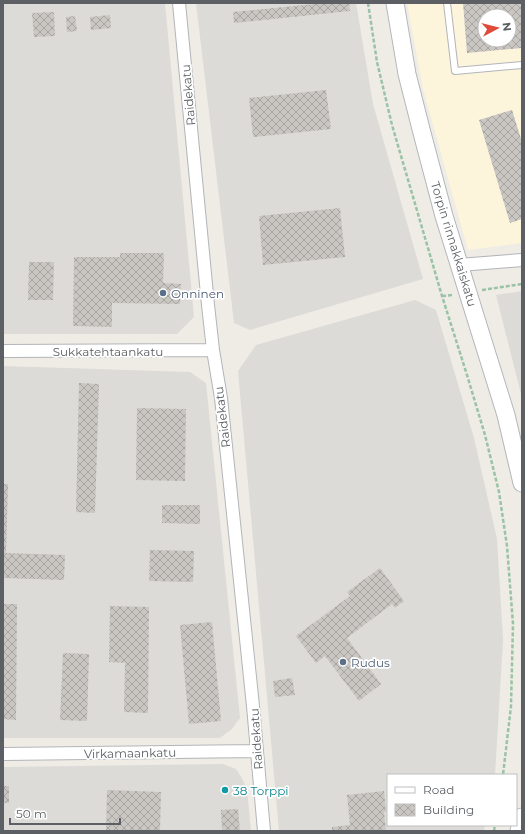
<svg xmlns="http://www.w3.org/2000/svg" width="525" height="834" viewBox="0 0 525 834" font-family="Montserrat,sans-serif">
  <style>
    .commercial { fill: #fcf5dc; fill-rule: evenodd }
    .industrial { fill: #dddbd7 }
    .building { fill: url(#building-cross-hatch); fill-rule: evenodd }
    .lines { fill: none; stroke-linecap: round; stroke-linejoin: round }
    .service-casing { stroke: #b2b5b9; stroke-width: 8 }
    .minor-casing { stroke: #b2b5b9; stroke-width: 14 }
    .secondary-casing { stroke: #b3b7bb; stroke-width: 19 }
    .path { stroke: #9ac2a7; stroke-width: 2.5; stroke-dasharray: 4 2; stroke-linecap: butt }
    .service { stroke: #fff; stroke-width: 6 }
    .minor { stroke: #fff; stroke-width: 12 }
    .secondary { stroke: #fff; stroke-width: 17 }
    .service-dot { fill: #5c6f8a; stroke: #fff; stroke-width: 1.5 }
    .culture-dot { fill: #0f9aa8; stroke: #fff; stroke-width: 1.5 }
    .labels { text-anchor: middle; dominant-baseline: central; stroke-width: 3.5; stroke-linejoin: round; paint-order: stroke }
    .street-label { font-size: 12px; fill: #5c6064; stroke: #fff }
    .service-label { font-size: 12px; fill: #4e5e75; stroke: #fff; text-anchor: start }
    .culture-label { font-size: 12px; fill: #0d838f; stroke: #fff; text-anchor: start }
  </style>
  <defs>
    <pattern id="building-cross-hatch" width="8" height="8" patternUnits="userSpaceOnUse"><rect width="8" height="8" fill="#cac7c2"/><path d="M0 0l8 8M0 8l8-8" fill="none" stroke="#a7a5a1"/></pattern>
  </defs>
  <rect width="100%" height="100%" fill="#eeece5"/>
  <path class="commercial" d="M407 3H522V243L468 250 423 89ZM485 16H509V40H485Z"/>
  <path class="industrial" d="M3 3H165L194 317 177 334H3Z
    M196 3H356L373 104 423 279 250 330 234 323Z
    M522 291V398L496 295Z
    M415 300 436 310 474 438 497 539 503 640 495 775H388V825H485L484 831H279L238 371 256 345Z
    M3 366 190 372 206 383 240 718 232 729 220 738H3Z
    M223 764 236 769 240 775 247 788 251 831H3V767Z"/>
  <path class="building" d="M325 3H349L350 11 234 23 233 12Z
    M463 3H522V48L467 53ZM485 16H509V40H485Z
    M54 12 55 36 34 37 32 13Z
    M110 15 111 28 91 30 90 17Z
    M75 16 77 31 67 32 66 17Z
    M326 90 331 129 253 137 249 98Z
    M512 110 522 142V219L510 223 479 120Z
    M340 208 345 257 263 265 259 216Z
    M120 253H164L163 283 181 284 180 304 112 303V327L73 326 74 257H120Z
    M29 262H54L53 300H28Z
    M79 383 99 384 95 513 76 512Z
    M137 408 186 409 185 481 136 480Z
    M3 484H8L6 553 65 555 64 580 3 578Z
    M162 505H200V524L162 523Z
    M150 550 194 551 193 582 149 581Z
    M380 568 404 601 395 608 392 604 347 638 381 684 359 701 325 656 316 663 296 636 350 596 347 592Z
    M3 604H17L16 720 3 719Z
    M110 606 149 607 148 713 124 712 125 663 109 662Z
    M212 622 221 721 189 724 180 625Z
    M63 653 89 654 87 721 60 720Z
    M292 678 295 695 275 697 273 681Z
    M3 786H9V803H3Z
    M221 787H228V792H221Z
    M107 790 161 792 160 831H106Z
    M384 791 386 812H384L386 831H332V827L350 825 347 795Z
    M238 809 240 831H222L221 810Z"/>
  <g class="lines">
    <defs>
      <path id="service" d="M447 3 455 71 522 65"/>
      <path id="minor" d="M179 3 208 305 213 350 221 398 253 706 264 831
        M459 265 522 260
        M3 351 213 350
        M3 754 256 751"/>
      <path id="secondary" d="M395 3 407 74 422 133 444 216 506 415 522 483
        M519 831 522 817"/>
    </defs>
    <use href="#service" class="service-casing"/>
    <use href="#minor" class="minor-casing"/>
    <use href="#secondary" class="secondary-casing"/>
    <path class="path" d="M368 3 377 62 392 125 442 296 467 375 485 435 499 492 507 546 513 624 511 706 503 775
      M482 290 522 284
      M442 296 453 295
      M494 831 495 825"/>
    <use href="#service" class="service"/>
    <use href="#minor" class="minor"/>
    <use href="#secondary" class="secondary"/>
  </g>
  <g class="service-dot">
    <circle cx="163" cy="293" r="4"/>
    <circle cx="343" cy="662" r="4"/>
  </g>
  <circle class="culture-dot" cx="225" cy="790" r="4"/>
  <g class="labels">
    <g class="street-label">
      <text transform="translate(188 95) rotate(-95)">Raidekatu</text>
      <text transform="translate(454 244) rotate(73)">Torpin rinnakkaiskatu</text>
      <text x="108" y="351">Sukkatehtaankatu</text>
      <text transform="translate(222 417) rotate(-97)">Raidekatu</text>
      <text transform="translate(256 739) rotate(-94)">Raidekatu</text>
      <text transform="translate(130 753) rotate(-1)">Virkamaankatu</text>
    </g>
    <g class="service-label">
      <text x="171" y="293">Onninen</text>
      <text x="351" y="662">Rudus</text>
    </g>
    <g class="culture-label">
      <text x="233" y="790">38 Torppi</text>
    </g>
  </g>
  <rect width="525" height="834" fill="none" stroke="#5c6064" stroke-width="8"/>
  <rect x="387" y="774" width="130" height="52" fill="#ffffff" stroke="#bebfc1"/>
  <rect x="395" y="787" width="20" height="6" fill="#ffffff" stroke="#bebfc1"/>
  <text x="423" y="794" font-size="12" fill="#5c6064">Road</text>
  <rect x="395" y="804" width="20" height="12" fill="url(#building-cross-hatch)" stroke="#bebfc1"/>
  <text x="423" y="814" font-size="12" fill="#5c6064">Building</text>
  <g transform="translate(497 28) rotate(83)"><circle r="19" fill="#ffffff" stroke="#bebfc1"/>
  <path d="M0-3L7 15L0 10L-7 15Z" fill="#e04a39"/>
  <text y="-6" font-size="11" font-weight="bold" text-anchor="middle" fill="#5c6064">N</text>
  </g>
  <path d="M10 818v6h110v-6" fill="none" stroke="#5c6064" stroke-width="2"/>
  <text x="16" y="818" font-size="12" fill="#5c6064" stroke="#ffffff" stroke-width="3" paint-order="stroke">50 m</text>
</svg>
